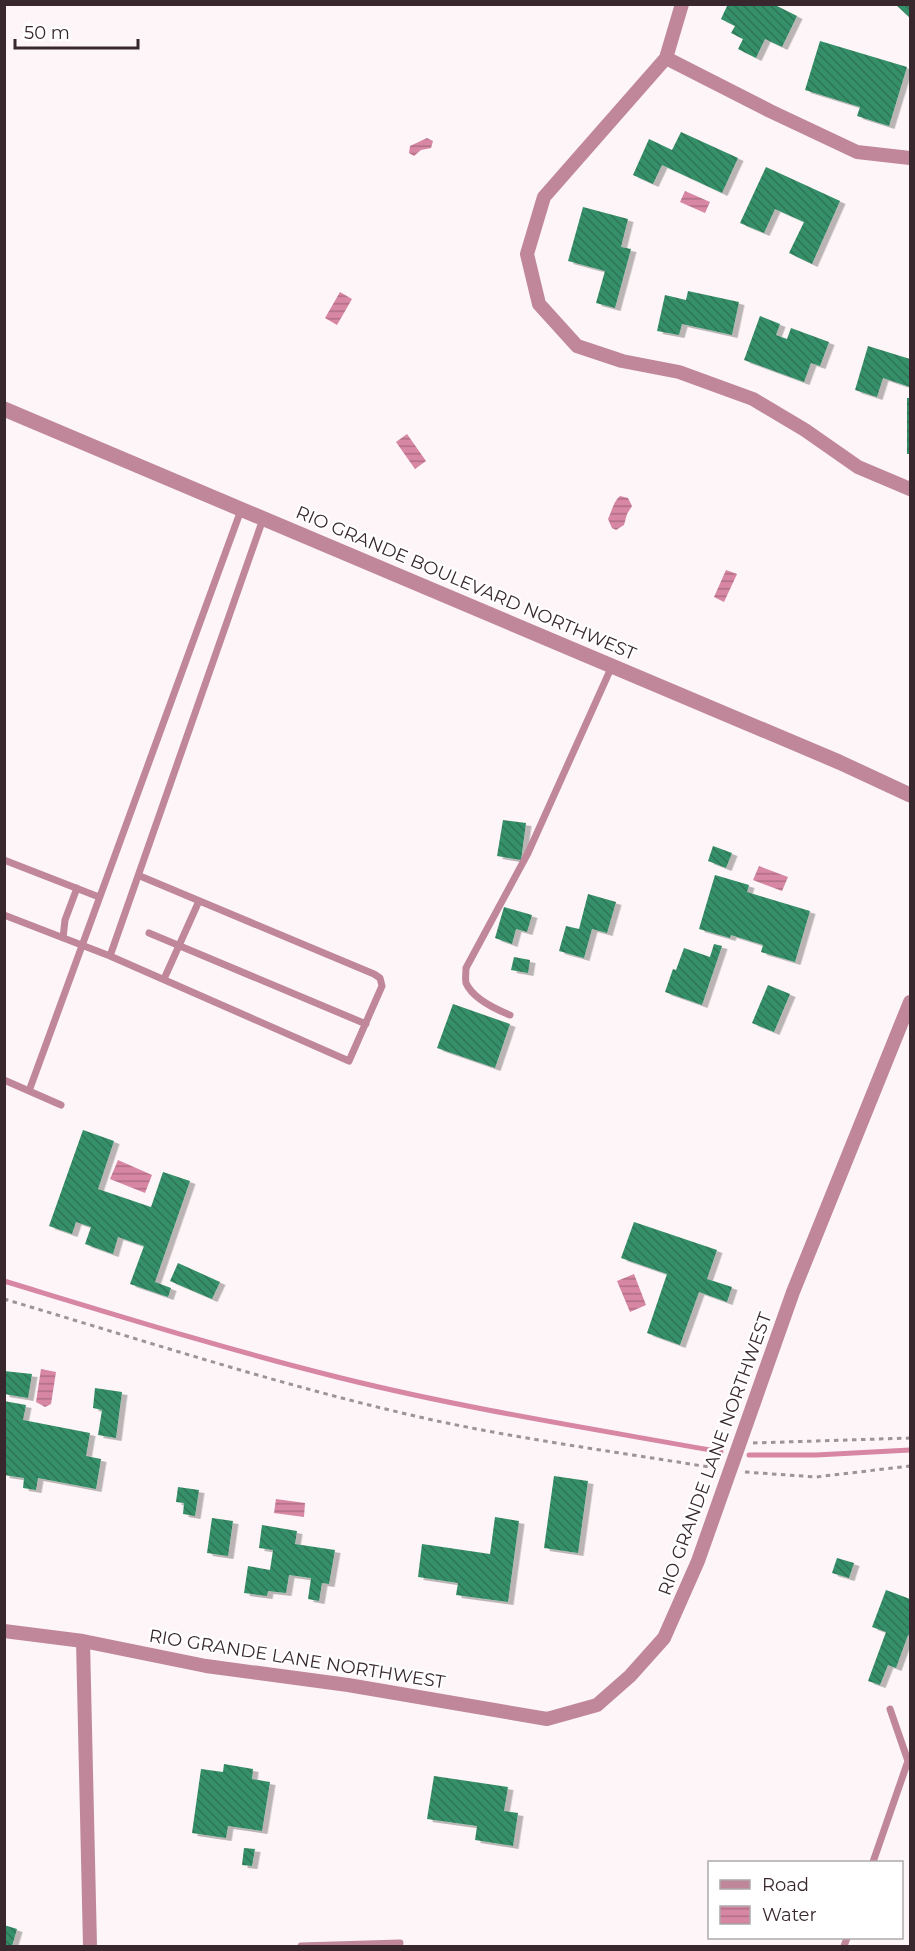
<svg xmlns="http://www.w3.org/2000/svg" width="915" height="1951" viewBox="0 0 915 1951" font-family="Montserrat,sans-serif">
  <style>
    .water { fill: url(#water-rules) }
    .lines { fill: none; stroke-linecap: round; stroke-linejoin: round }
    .stream { stroke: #d786a3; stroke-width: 5 }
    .building { fill: url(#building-back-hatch); filter: url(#shadow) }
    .path { stroke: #9f9396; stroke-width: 3; stroke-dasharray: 4.5 4.5; stroke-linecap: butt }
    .service { stroke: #c0879a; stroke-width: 7 }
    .minor { stroke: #c0879a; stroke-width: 14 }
    .tertiary { stroke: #c0879a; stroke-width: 15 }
    .labels { text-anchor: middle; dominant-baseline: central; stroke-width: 4.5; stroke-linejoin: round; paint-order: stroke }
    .street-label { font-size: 18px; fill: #38282d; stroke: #fff }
  </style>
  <defs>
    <pattern id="water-rules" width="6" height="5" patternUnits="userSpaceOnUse" patternTransform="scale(1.5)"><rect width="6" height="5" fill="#d786a3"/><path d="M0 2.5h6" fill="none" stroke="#af6e85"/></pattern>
    <pattern id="building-back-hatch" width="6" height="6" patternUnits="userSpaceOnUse" patternTransform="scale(1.5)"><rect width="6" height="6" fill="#358f67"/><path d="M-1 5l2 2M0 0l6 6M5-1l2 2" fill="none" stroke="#2e7555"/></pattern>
    <filter id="shadow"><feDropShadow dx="5.5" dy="3" stdDeviation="0" flood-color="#0004"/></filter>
  </defs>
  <rect width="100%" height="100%" fill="#fdf5f7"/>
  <path class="water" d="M427 138 433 141 431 148 421 150 414 156 409 153 410 146Z
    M685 191 710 202 705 213 680 202Z
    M340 292 352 299 337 325 325 318Z
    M407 434 426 461 415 469 396 442Z
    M620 496 628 498 632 506 627 514 624 525 616 530 612 528 608 519C612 511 613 502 620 496Z
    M726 570 737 574 724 602 714 597Z
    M759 866 788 877 782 891 753 880Z
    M118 1160 152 1175 145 1193 110 1179Z
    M634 1274 646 1305 630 1312 617 1281Z
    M41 1369 56 1372 51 1404 45 1407 36 1402Z
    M276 1499 305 1503 304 1517 274 1513Z"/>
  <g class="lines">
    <path class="stream" d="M4 1281C116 1315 228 1350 341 1378 466 1409 594 1429 721 1452
      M749 1455H816L910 1450"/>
  </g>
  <path class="building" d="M728 4H773L797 16 782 47 765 39 756 58 738 49 743 39 731 33 735 26 721 19Z
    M895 4H910V18Z
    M820 41 907 67 889 126 857 116 860 107 805 90Z
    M681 132 738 158 722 193 662 165 653 184 633 175 649 139 672 150Z
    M766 167 840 201 812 264 789 253 804 222 775 209 764 233 740 223Z
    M583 207 628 219 621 247 631 249 615 308 596 303 605 271 568 261Z
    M688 291 739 302 732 335 682 324 679 335 657 331 665 295 686 300Z
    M760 316 780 324 776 335 787 339 791 328 829 342 820 366 811 363 804 382 744 360Z
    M868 346 910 359V387L883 378 877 397 855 390Z
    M907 398H910V454H907Z
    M503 820 526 823 521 860 497 856Z
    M713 846 732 853 726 868 708 861Z
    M715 875 749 885 747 892 810 911 795 962 761 952 763 945 731 935 730 938 699 929Z
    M588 894 616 902 607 933 592 929 584 958 559 951 566 926 579 929Z
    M504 907 532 915 527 932 516 929 512 944 495 938Z
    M714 944 722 946 702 1005 665 992 673 969 676 970 684 948 710 957Z
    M514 957 530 960 528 973 511 970Z
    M768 985 790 994 774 1032 752 1023Z
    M453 1004 510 1024 495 1068 437 1048Z
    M83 1130 114 1141 98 1189 151 1207 163 1172 190 1181 155 1282 171 1288 168 1297 130 1284 144 1246 118 1237 113 1254 85 1244 91 1227 76 1222 72 1234 49 1226Z
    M634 1222 717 1250 707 1279 732 1287 727 1302 699 1292 680 1345 647 1333 667 1274 621 1258Z
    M178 1263 220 1282 212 1299 170 1281Z
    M4 1371 32 1374 28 1398 4 1394Z
    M95 1388 122 1392 116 1438 98 1435 102 1410 93 1408Z
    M4 1401 26 1405 23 1420 90 1433 86 1456 101 1459 96 1489 38 1478 36 1490 23 1488 24 1478 4 1475Z
    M554 1476 588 1481 578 1553 544 1548Z
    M178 1487 199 1490 195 1516 183 1514 184 1503 176 1502Z
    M495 1517 519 1521 508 1602 456 1595 458 1583 418 1577 422 1544 490 1554Z
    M212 1518 233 1521 228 1556 207 1553Z
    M262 1525 297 1531 295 1544 335 1550 329 1584 322 1583 319 1601 308 1599 311 1578 289 1575 286 1593 268 1591 267 1596 244 1593 248 1566 270 1570 273 1550 259 1548Z
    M837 1558 854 1563 849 1578 832 1573Z
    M886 1590 910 1599V1636L908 1635 896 1668 888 1665 880 1685 868 1681 886 1632 872 1627Z
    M224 1764 253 1769 252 1779 270 1782 262 1831 228 1826 226 1838 192 1833 201 1769 223 1772Z
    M434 1776 508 1787 504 1811 518 1813 513 1846 475 1840 477 1826 427 1819Z
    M244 1848 255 1849 252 1866 242 1865Z
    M4 1925 17 1929 12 1946H4Z"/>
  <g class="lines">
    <path class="path" d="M4 1299C149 1342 294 1390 442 1422 532 1441 624 1453 715 1468
      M753 1443 910 1438
      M745 1472 816 1477 910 1466"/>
    <path class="service" d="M4 860 99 897
      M4 915 110 956 349 1061 382 986 380 978 374 974 140 876
      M149 933 366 1024
      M63 938 65 920 77 888
      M110 956 263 519
      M164 979 199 901
      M510 1015C495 1009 473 999 466 983 465 979 466 973 466 968L528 853 612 666
      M4 1080 61 1105
      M29 1091 241 510
      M873 1862 908 1761 890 1709
      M301 1946 400 1943
      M844 1946 847 1938"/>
    <path class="minor" d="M682 4 666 58 544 197 527 254 539 304 577 346 622 361 679 372 753 399 805 430 858 467 910 489
      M666 58 770 111 857 152 910 158
      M4 1631 83 1641 206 1666 348 1685 547 1719 597 1705 630 1676 664 1638 698 1561 793 1292 910 1002
      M83 1641 90 1946"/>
    <path class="tertiary" d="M4 409 839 762 910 795"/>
  </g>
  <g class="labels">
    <g class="street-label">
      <text transform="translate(466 583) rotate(23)">RIO GRANDE BOULEVARD NORTHWEST</text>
      <text transform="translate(715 1454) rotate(-70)">RIO GRANDE LANE NORTHWEST</text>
      <text transform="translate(297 1659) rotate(9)">RIO GRANDE LANE NORTHWEST</text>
    </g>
  </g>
  <rect width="915" height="1951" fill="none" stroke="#38282d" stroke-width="12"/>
  <rect x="708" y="1861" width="195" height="78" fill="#ffffff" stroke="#afa9ab" stroke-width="1.5"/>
  <rect x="720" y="1880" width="30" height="9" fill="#c0879a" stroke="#afa9ab" stroke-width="1.5"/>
  <text x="762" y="1891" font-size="18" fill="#38282d">Road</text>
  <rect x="720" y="1906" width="30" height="18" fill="url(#water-rules)" stroke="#afa9ab" stroke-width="1.5"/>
  <text x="762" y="1921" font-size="18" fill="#38282d">Water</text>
  <path d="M15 39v9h123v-9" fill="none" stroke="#38282d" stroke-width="3"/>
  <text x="24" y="39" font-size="18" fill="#38282d" stroke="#ffffff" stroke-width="4.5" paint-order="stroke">50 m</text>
</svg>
